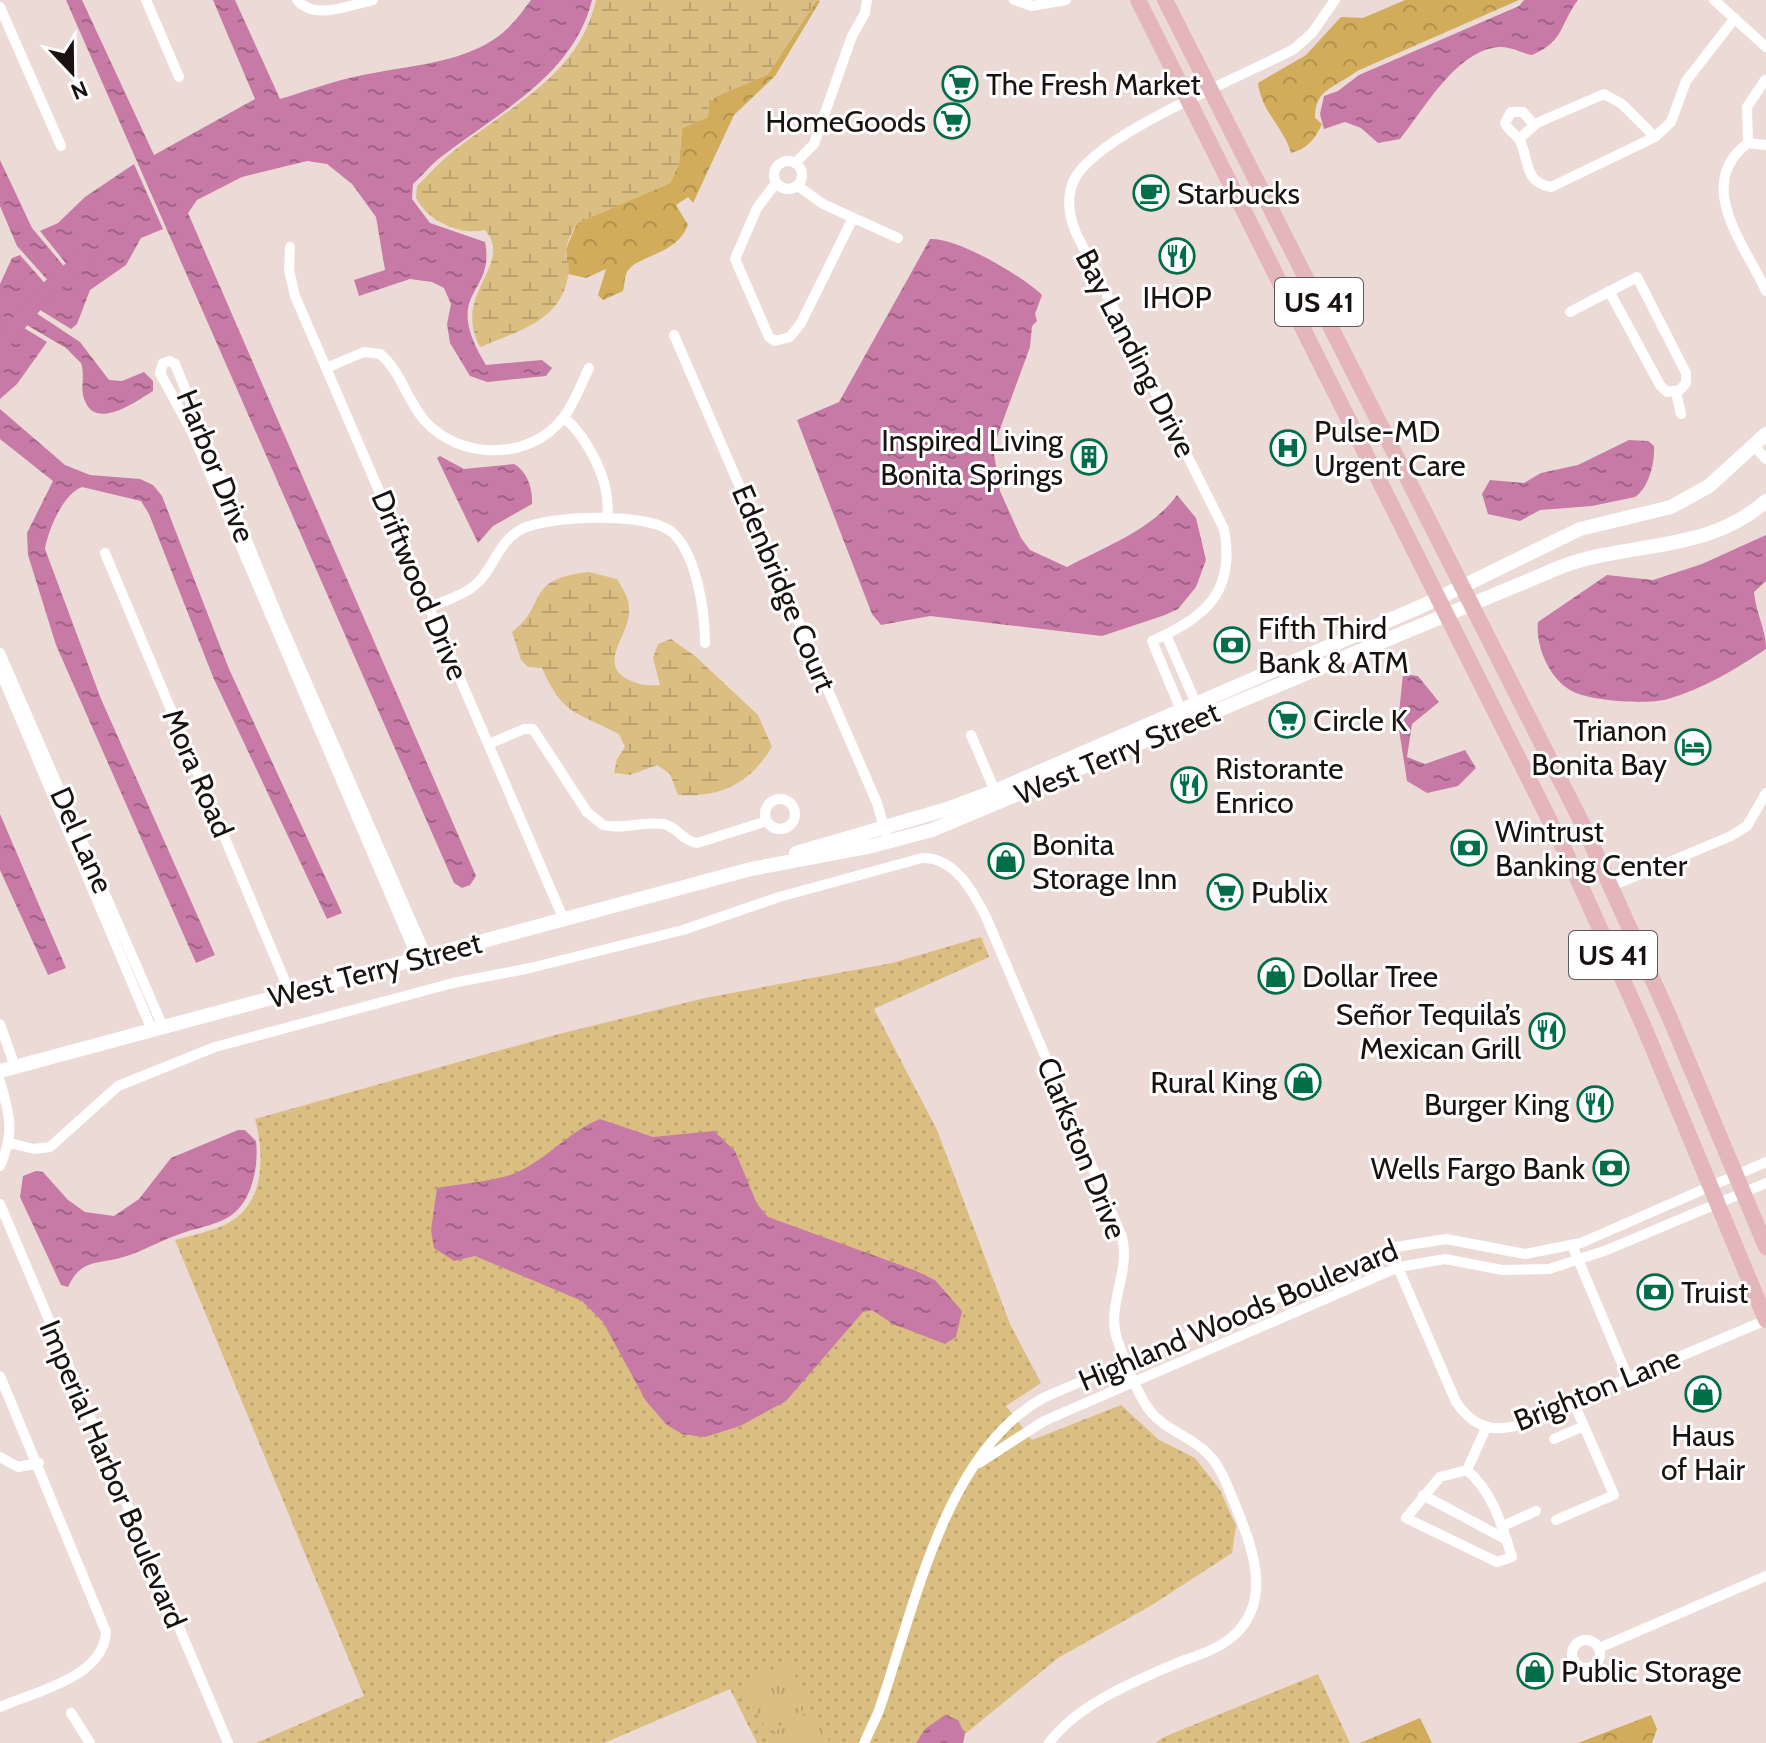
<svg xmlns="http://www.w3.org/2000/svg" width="1766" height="1743" viewBox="0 0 1766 1743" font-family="Cabin,sans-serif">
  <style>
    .grass { fill: url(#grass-dots) }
    .forest { fill: url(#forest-crowns) }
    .wetland { fill: url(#wetland-marsh) }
    .park { fill: url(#park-tufts) }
    .water { fill: url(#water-ripples) }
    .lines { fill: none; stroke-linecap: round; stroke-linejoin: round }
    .river { stroke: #c67aa5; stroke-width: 16 }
    .minor { stroke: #fff; stroke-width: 10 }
    .tertiary { stroke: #fff; stroke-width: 14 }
    .primary { stroke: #e4b6bc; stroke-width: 16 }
    .labels { text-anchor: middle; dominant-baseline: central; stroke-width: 6; stroke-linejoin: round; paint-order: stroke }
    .shield { fill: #fff; stroke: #5d5958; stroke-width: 2 }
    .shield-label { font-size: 28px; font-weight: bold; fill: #181210 }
    .poi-label { font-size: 30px; fill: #181210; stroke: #fff; text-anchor: start }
    .street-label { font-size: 30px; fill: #181210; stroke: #fff }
  </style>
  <defs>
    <pattern id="grass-dots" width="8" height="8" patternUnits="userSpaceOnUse" patternTransform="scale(2)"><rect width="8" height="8" fill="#dbbe82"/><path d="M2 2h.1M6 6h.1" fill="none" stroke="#bba26f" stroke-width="1.8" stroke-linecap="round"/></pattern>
    <pattern id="forest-crowns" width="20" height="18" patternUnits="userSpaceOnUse" patternTransform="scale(2)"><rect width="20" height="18" fill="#d0ac5b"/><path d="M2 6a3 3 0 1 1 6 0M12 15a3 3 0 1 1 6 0" fill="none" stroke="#b2934e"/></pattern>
    <pattern id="wetland-marsh" width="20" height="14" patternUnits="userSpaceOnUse" patternTransform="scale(2)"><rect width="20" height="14" fill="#dbbe82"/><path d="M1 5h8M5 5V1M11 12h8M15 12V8" fill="none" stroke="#bba26f"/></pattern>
    <pattern id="park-tufts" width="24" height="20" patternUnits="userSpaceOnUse" patternTransform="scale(2)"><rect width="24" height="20" fill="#dbbe82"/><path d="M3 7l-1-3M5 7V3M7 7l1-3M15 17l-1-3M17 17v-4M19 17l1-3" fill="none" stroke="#bba26f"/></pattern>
    <pattern id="water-ripples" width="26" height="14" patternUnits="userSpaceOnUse" patternTransform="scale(2)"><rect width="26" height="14" fill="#c67aa5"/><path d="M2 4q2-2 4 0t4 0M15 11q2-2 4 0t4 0" fill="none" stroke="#a06385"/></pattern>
  </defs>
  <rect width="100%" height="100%" fill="#ecdad6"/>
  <path class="grass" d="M981 937 989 957 874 1009 937 1130 1010 1324 1041 1383 1006 1406 1032 1440 1121 1405 1159 1440 1195 1458 1220 1490 1236 1526 1232 1553 1152 1605 1058 1658 965 1734 963 1743H757L730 1689 604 1743H256L364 1696 175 1240C193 1235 214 1231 230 1222 266 1201 264 1153 255 1119L555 1035 705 998 892 963Z
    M1318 1674 1350 1743H1155L1164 1737Z"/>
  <path class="forest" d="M817 0 820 1 775 76 734 115 693 203 688 197 676 205 688 225C676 256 636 255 627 272 624 278 625 285 623 291L603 300 598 295 606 269 586 278 568 274 566 249 577 223 670 183 679 164 682 128 708 117 709 103 715 97 768 74Z
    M1405 0H1519L1357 71C1335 88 1315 88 1315 118L1322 124C1315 139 1307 149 1291 153 1284 128 1261 111 1258 83L1306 55 1341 17 1363 18Z
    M1651 1715 1657 1729 1652 1743H1578Z
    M1420 1718 1432 1743H1360Z"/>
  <path class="wetland" d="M596 0H817L768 74 715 97 709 103 708 117 682 128 679 164 670 183 577 223C573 231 566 242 566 252 565 259 569 263 569 270 564 321 520 330 480 347 451 293 515 265 485 230 460 236 428 221 416 198L417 186C426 178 434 168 443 160 500 110 578 81 596 0Z
    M589 572 617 579C622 588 629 597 629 608 632 633 595 664 629 680 640 685 648 686 660 685L653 658 658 644 671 639 695 656 758 715 772 747C750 783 721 798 678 795L670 774 657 765 630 775 614 773 617 759 625 747 619 734C577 712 563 716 542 668L528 667 521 660 512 632C549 604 523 579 589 572Z"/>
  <path class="park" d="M788 1662 811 1706 766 1729 743 1685Z
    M813 1711 830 1743H774L769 1734Z"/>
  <path class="water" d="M66 0H82L154 155 255 99 213 0H235L280 99C307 91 335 80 363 75 405 66 456 64 493 40 509 30 520 15 531 0H592C574 74 501 111 445 154 433 162 424 174 413 184L412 199 430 223 485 242C496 297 440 289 486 365L542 360 552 368 546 376 487 382 470 376 450 343 447 324 451 304 444 288 432 282 410 279 359 296 354 280 385 270 376 217 352 184 327 164 307 161 242 177 197 200 188 213 476 876 470 885 462 888 454 883Z
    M1524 0H1578C1559 25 1565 41 1532 55 1521 53 1512 47 1501 47 1457 48 1424 110 1400 139L1378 143 1361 128 1345 122 1324 129 1320 114 1324 96 1338 91 1359 75 1519 6Z
    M0 160 32 228 68 271 52 285 17 246 0 206Z
    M134 164 163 229 141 238 126 265 90 290 77 324 71 329 32 305 26 306 16 323 47 342 17 384 0 399V284L12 258 20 255 49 288 55 289 72 271 40 231 58 223 85 197Z
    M930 239C959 238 1022 276 1042 295L1035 314 1037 321 1032 326 1030 347 993 448 1000 491 1021 538 1030 550 1067 567C1104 547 1152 530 1177 495L1196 518 1206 560 1196 587 1178 609 1165 615 1102 636 930 616 881 625 872 614 797 420 839 402Z
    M30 309 80 342 109 380 122 381 144 372 153 381V391C135 402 92 434 83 395 81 384 85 375 81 363L66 348 20 321Z
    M0 409 65 465 90 475 140 479 153 485 162 496 229 669 342 913 327 919 213 677 149 514 141 501 82 487C63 494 48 530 45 549L101 699 215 955 196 963 56 645 28 555 27 533 53 481 0 439Z
    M1629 440 1648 441 1654 446C1655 462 1649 488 1635 497L1592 506 1540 510 1520 521 1488 514 1482 494 1490 480 1524 483 1541 473 1578 465Z
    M440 456 464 469 514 464C527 471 533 489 532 504L493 526 478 543 437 458Z
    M1766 535V581L1754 592C1756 614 1766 629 1766 649 1736 669 1703 689 1668 699 1646 705 1597 701 1576 693 1551 683 1535 647 1538 622L1607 575 1653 580 1702 564Z
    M1403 674 1418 676 1439 702 1412 724 1407 757 1425 764 1465 750 1476 768 1458 786 1427 793 1407 781 1398 723Z
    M0 814 66 968 48 975 0 870Z
    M600 1119 653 1137 714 1131 735 1151 757 1204 768 1217 914 1270 935 1280 962 1311 956 1337 945 1344 893 1324 872 1310 863 1312 786 1401 740 1426 705 1437 682 1434 667 1425 646 1401 603 1322 582 1301 475 1256 454 1261 434 1248 431 1230 437 1188C463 1183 499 1182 522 1170 551 1155 570 1131 600 1119Z
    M238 1130H245L256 1141C259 1166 252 1205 227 1218 213 1226 195 1228 180 1234 158 1241 139 1254 116 1259 91 1264 80 1262 68 1287L61 1285 20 1197 23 1176 36 1171 43 1172 68 1200 85 1212 114 1216 139 1199 171 1158Z
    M945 1715 958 1720 965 1734 963 1743H916L925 1729Z"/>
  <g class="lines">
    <path class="river" d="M0 345 47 290 88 255"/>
    <path class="minor" d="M146 0 179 77
      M297 0C315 21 350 5 373 0
      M1014 0 1032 6 1066 0
      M1714 0 1766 47
      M0 7 61 146
      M1534 125 1523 112H1511L1505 123C1509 132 1518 135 1521 143 1529 162 1525 183 1551 187L1655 137 1671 122 1686 81 1735 18
      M1520 138 1537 123 1604 94 1622 104 1655 137
      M1748 143 1747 107 1765 80
      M1766 145 1748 143C1693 184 1745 245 1766 291
      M774 175a14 14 0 1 1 28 0a14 14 0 1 1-28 0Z
      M795 163 814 144 852 36 865 13 867 0
      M776 183 757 208 735 259 769 337 775 341 790 337 801 323 853 218
      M798 186 823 204 898 238
      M290 247 289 270 295 296 564 920
      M1570 312 1637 277 1686 373V383L1680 390 1667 392 1660 385 1609 291
      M674 335 877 803 886 834
      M326 368 364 352 380 354C401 371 407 401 425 421 460 460 530 461 563 418 574 404 581 384 589 368
      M1676 392 1681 414
      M564 417C589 440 612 483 607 518
      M1754 446 1766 459
      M105 553 290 993
      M430 607C444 601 462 596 474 586 494 570 496 544 520 530 546 515 653 511 674 534 697 557 705 612 705 643
      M1166 635 1198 708
      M0 653 163 1027
      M0 671 152 1030
      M1183 715 1152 641C1205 618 1236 592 1224 529L1076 233C1069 216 1066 197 1074 180 1096 134 1246 75 1294 49L1312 33 1335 0
      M971 735 995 791
      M489 744 524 729H533L587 812 603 825C622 830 643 821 663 824 677 826 682 841 697 843L767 821
      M765 814a15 15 0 1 1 30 0a15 15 0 1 1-30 0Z
      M1612 886 1731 836 1747 826 1766 793
      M418 960 192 432 160 373 163 363 170 361 175 364 279 619 427 957
      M0 1024 15 1067
      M0 1081C10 1116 15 1132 0 1166
      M10 1143 34 1149 50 1147 118 1086 215 1047 453 983 530 968 683 930 779 897 922 858C955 857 973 892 986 917L1122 1237C1131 1272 1106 1305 1117 1339 1125 1361 1136 1392 1150 1411 1166 1431 1191 1436 1208 1454 1221 1467 1227 1485 1234 1502 1251 1544 1275 1601 1232 1637 1217 1650 1195 1656 1177 1663 1133 1682 1078 1704 1049 1743
      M0 1204 228 1743
      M1572 1245 1628 1378
      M1390 1249 1456 1402C1471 1424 1489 1433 1515 1426L1766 1320
      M0 1376 106 1632C103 1678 36 1691 0 1707
      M1554 1439 1584 1426
      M0 1457 18 1467 39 1463
      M979 1463 1044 1421 1399 1267 1445 1259 1502 1270 1549 1269 1607 1250 1766 1183
      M1467 1470C1494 1494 1501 1524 1512 1557L1497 1562 1406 1518 1440 1477 1467 1470 1486 1428
      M1423 1495 1507 1540
      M1556 1520 1614 1495 1573 1401
      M1503 1526 1536 1511
      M1572 1654a14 14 0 1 1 28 0a14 14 0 1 1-28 0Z
      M1599 1648 1766 1576
      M71 1713 90 1743
      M864 1743 878 1713C914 1611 944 1451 1045 1397L1396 1247 1446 1239 1525 1254 1581 1243 1766 1162"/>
    <path class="tertiary" d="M796 853 947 809 995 791 1422 606 1580 529 1671 507 1709 486 1766 434
      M0 1071 751 869 872 846 932 830 1563 566C1632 541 1707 553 1766 501"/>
    <path class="primary" d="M1138 0 1566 853 1644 1027 1766 1320
      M1165 0 1583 825 1669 1016 1766 1247"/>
  </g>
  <defs>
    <symbol id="supermarket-ring" viewBox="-11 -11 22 22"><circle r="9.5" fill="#fff" stroke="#006e46" stroke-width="1.5"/><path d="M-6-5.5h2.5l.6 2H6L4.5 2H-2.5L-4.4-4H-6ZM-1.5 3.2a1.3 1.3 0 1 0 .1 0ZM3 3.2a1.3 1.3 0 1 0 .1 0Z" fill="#006e46"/></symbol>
    <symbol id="cafe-ring" viewBox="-11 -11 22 22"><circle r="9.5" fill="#fff" stroke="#006e46" stroke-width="1.5"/><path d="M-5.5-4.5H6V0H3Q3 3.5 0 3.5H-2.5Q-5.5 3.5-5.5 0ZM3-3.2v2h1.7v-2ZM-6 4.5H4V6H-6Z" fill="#006e46"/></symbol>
    <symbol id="restaurant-ring" viewBox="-11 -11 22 22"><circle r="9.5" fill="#fff" stroke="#006e46" stroke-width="1.5"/><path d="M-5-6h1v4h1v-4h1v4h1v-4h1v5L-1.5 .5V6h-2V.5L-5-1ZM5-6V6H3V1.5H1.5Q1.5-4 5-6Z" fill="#006e46"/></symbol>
    <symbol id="hospital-ring" viewBox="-11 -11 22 22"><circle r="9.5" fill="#fff" stroke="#006e46" stroke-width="1.5"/><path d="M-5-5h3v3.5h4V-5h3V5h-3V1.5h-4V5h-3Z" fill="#006e46"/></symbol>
    <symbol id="building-ring" viewBox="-11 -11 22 22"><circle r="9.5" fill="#fff" stroke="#006e46" stroke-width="1.5"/><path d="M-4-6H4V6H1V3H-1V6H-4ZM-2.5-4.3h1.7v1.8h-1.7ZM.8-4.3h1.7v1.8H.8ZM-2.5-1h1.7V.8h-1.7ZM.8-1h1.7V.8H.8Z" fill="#006e46"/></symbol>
    <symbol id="bank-ring" viewBox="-11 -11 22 22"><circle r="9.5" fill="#fff" stroke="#006e46" stroke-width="1.5"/><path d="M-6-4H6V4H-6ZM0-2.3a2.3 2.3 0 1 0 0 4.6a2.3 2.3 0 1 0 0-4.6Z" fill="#006e46"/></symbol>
    <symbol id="hotel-ring" viewBox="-11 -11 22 22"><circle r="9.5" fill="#fff" stroke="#006e46" stroke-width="1.5"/><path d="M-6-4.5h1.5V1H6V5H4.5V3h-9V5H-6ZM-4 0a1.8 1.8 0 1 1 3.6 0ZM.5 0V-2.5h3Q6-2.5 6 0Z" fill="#006e46"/></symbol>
    <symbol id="shop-ring" viewBox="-11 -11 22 22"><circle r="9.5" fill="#fff" stroke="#006e46" stroke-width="1.5"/><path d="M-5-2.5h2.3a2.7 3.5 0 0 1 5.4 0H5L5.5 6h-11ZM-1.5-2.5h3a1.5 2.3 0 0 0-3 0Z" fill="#006e46"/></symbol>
  </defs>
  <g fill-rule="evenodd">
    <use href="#supermarket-ring" x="940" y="64" width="40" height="40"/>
    <use href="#supermarket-ring" x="932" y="101" width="40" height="40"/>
    <use href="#cafe-ring" x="1131" y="173" width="40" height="40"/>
    <use href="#restaurant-ring" x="1157" y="236" width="40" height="40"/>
    <use href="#hospital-ring" x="1268" y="428" width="40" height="40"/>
    <use href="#building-ring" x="1069" y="437" width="40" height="40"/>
    <use href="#bank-ring" x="1212" y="625" width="40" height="40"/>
    <use href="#supermarket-ring" x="1267" y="700" width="40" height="40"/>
    <use href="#hotel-ring" x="1673" y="727" width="40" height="40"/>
    <use href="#restaurant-ring" x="1169" y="765" width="40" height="40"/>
    <use href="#bank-ring" x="1449" y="828" width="40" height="40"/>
    <use href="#shop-ring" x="986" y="841" width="40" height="40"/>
    <use href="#supermarket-ring" x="1205" y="872" width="40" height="40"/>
    <use href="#shop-ring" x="1256" y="956" width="40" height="40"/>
    <use href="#restaurant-ring" x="1527" y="1011" width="40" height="40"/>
    <use href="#shop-ring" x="1283" y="1062" width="40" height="40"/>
    <use href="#restaurant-ring" x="1575" y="1084" width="40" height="40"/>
    <use href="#bank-ring" x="1591" y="1148" width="40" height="40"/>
    <use href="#bank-ring" x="1635" y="1272" width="40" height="40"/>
    <use href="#shop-ring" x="1683" y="1374" width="40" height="40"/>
    <use href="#shop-ring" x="1515" y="1651" width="40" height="40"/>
  </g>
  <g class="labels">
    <g class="shield">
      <rect x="1275" y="278" width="88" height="48" rx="6"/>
      <rect x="1569" y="931" width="88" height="48" rx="6"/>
    </g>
    <g class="shield-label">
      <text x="1319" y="302">US 41</text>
      <text x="1613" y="955">US 41</text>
    </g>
    <g class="poi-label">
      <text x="986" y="84">The Fresh Market</text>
      <text x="926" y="121" text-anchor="end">HomeGoods</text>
      <text x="1177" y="193">Starbucks</text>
      <text x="1177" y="297" text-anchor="middle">IHOP</text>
      <text x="1314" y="431">Pulse-MD<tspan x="1314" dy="34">Urgent Care</tspan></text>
      <text x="1063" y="440" text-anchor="end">Inspired Living<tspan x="1063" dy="34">Bonita Springs</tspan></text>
      <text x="1258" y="628">Fifth Third<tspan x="1258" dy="34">Bank &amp; ATM</tspan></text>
      <text x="1313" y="720">Circle K</text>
      <text x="1667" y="730" text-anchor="end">Trianon<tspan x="1667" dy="34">Bonita Bay</tspan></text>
      <text x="1215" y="768">Ristorante<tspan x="1215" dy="34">Enrico</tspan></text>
      <text x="1495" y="831">Wintrust<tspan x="1495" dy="34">Banking Center</tspan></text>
      <text x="1032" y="844">Bonita<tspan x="1032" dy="34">Storage Inn</tspan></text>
      <text x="1251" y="892">Publix</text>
      <text x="1302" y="976">Dollar Tree</text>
      <text x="1521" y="1014" text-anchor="end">Señor Tequila’s<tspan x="1521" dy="34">Mexican Grill</tspan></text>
      <text x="1277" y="1082" text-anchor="end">Rural King</text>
      <text x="1569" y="1104" text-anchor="end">Burger King</text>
      <text x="1585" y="1168" text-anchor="end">Wells Fargo Bank</text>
      <text x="1681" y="1292">Truist</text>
      <text x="1703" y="1435" text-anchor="middle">Haus<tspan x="1703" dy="34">of Hair</tspan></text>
      <text x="1561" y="1671">Public Storage</text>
    </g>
    <g class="street-label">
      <text transform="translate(1136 353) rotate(63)">Bay Landing Drive</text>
      <text transform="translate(216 466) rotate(68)">Harbor Drive</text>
      <text transform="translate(420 585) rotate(67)">Driftwood Drive</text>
      <text transform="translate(784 588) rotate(67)">Edenbridge Court</text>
      <text transform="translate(1117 753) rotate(-23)">West Terry Street</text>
      <text transform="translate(198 773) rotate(67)">Mora Road</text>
      <text transform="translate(82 840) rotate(66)">Del Lane</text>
      <text transform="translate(375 970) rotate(-15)">West Terry Street</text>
      <text transform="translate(1082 1148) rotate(68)">Clarkston Drive</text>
      <text transform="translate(1238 1315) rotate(-23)">Highland Woods Boulevard</text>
      <text transform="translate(1597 1389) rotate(-22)">Brighton Lane</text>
      <text transform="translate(113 1474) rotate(67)">Imperial Harbor Boulevard</text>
    </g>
  </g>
  <g transform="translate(72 72) rotate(158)" stroke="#ffffff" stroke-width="6" paint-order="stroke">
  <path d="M0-6L14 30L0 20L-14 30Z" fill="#181210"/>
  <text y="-12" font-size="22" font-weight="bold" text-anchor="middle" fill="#181210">N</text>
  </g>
</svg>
